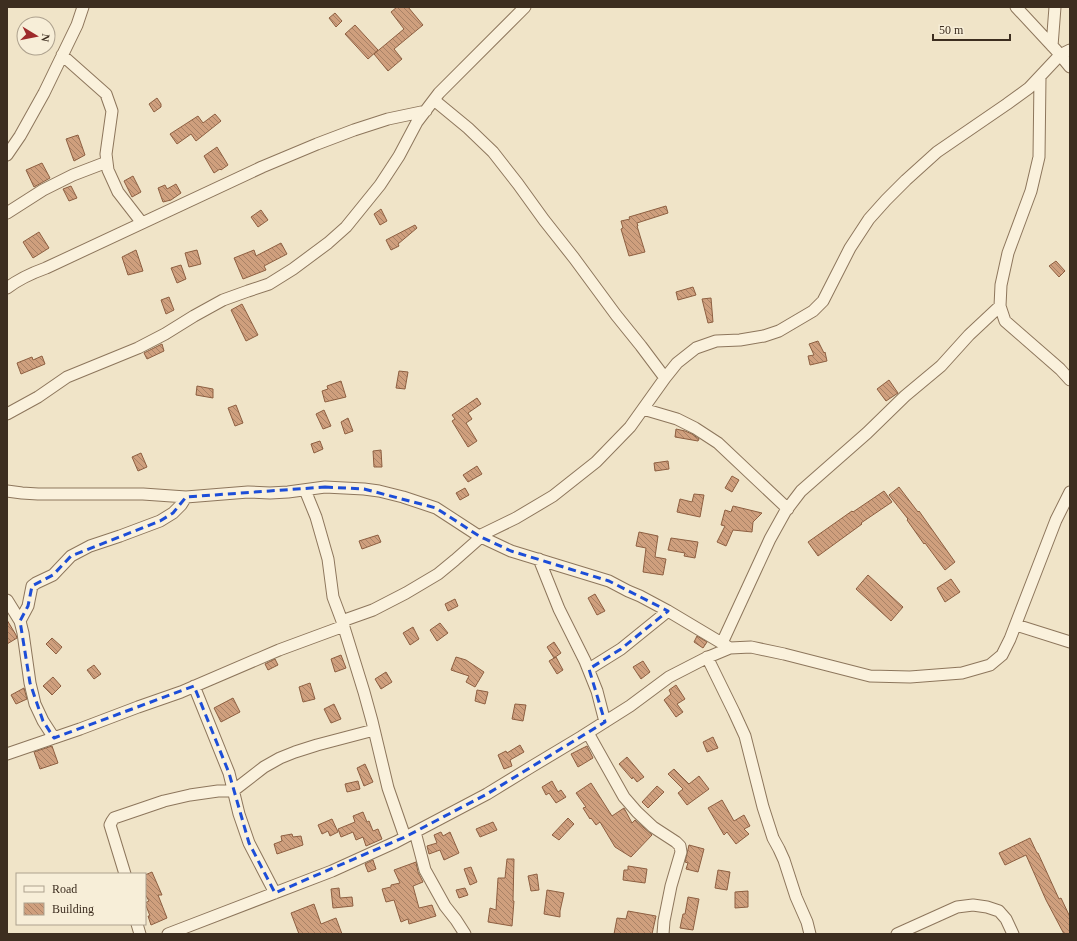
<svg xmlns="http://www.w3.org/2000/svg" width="1077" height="941" viewBox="0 0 1077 941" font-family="Georgia,serif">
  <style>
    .building { fill: url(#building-back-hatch); stroke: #8d5f41 }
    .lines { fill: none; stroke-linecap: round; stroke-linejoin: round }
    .street-casing { stroke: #8d765c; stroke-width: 13 }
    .street { stroke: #faf1dc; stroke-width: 11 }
    .marked { fill: none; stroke: #1d4ed8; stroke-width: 3; stroke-dasharray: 8 5; stroke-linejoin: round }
  </style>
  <defs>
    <pattern id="building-back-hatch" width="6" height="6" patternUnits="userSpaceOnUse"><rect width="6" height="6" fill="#cf9f7d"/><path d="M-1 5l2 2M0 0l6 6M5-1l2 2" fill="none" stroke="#a98266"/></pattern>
  </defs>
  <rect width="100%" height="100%" fill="#f0e4c8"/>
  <path class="building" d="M397 7H408L423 25 394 49 402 59 388 71 374 54 404 29 391 12Z
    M335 13 342 21 336 27 329 18Z
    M355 25 378 50 368 59 345 34Z
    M157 98 161 104V107L154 112 149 104Z
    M215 114 221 121 196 141 191 134 177 144 170 134 198 116 203 123Z
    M78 135 85 155 74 161 66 139Z
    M217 147 228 165 221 170 220 169 214 173 204 156Z
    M42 163 50 178 34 187 26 170Z
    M133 176 141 192 132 197 124 181Z
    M176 184 181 193 171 200 163 202 158 188 165 185 167 189Z
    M71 186 77 198 69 201 63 189Z
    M666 206 668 213 637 223 638 226H637L645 252 629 256 621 229 623 228 621 221 630 219 629 217Z
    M381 209 387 221 380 225 374 214Z
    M261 210 268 220 258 227 251 217Z
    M415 225 417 228 398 244 399 246 391 250 386 240Z
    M39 232 49 248 33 258 23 242Z
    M281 243 287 254 264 266 266 270 243 279 234 258 254 250 256 256Z
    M136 250 143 271 128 275 122 257Z
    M197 250 201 264 189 267 185 253Z
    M1056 261 1065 271 1059 277 1049 266Z
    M181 265 186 279 177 283 171 268Z
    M693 287 696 295 678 300 676 292Z
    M169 297 174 310 166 314 161 300Z
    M711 298 713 322 708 323 702 299Z
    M242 304 258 335 246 341 231 310Z
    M818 341 824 353 825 352 827 361 810 365 808 356 814 355 809 344Z
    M162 344 164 351 147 359 144 353Z
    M42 356 45 364 21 374 17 363 32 357 33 360Z
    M399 371 408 372 405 389 396 388Z
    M889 380 898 393 886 401 877 389Z
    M341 381 346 397 325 402 322 391 328 389 327 386Z
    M197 386 213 389V398L196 395Z
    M477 398 481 404 468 413 472 419 466 423 477 441 468 447 452 421 455 419 452 415Z
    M236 405 243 423 235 426 228 408Z
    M324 410 331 426 323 429 316 414Z
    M348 418 353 431 345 434 341 422Z
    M676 429 685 431 692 434 699 439 698 441 675 437Z
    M320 441 323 449 314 453 311 444Z
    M381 450 382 467H374L373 451Z
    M141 453 147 467 138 471 132 457Z
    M668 461 669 469 655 471 654 463Z
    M477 466 482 474 468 482 463 475Z
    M732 476 739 480 732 492 725 488Z
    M899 487 918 512 919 511 955 562 945 570 925 543 924 544 907 520 908 519 889 495Z
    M465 488 469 495 460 500 456 493Z
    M884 491 892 502 861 523 862 524 818 556 808 542 852 511 853 512Z
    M694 494 704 495 700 517 677 512 680 499 692 502Z
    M733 506 762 513 753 522 752 532 733 530 726 546 717 542 725 526 721 525 725 510 731 512Z
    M639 532 658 536 655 557 666 559 663 575 643 572 646 548 636 546Z
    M378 535 381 542 362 549 359 541Z
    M671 538 698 542 695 558 684 556 685 553 668 550Z
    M868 575 903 607 891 621 856 589Z
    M951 579 960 592 945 602 937 588Z
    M595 594 605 611 597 615 588 598Z
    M455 599 458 606 448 611 445 604Z
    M7 620 16 635 17 638 7 644Z
    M440 623 448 633 437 641 430 630Z
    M413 627 419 639 410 645 403 633Z
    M697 636 707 642 703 648 694 642Z
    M52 638 62 647 56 654 46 644Z
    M554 642 561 653 554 658 547 647Z
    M341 655 346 668 335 672 331 659Z
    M456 657 466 660 484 672 475 687 466 682 469 676 451 670Z
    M556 657 563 670 557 674 549 661Z
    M275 659 278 665 268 670 265 664Z
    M643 661 650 672 641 679 633 667Z
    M94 665 101 674 94 679 87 670Z
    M386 672 392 682 381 689 375 679Z
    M53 677 61 686 52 695 43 686Z
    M310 683 315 699 303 702 299 687Z
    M676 685 685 699 677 704 683 712 676 717 664 700 671 694 669 690Z
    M24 688 27 699 16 704 11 695Z
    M477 690 488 692 485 704 475 701Z
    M233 698 240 712 221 722 214 708Z
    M334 704 341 719 331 723 324 709Z
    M515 704 526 705 523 721 512 719Z
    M713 737 718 748 707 752 703 742Z
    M520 745 524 752 510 760 512 766 504 769 498 755 506 751 507 753Z
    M52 746 58 763 40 769 34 752Z
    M587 746 593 758 578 767 571 754Z
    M627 757 644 777 637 782 633 777 632 779 619 764Z
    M365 764 373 782 364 786 357 768Z
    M674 769 689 784 699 776 709 789 687 805 678 793 683 789 668 774Z
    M358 781 360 789 347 792 345 784Z
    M552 781 558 792 561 790 566 797 556 803 549 793 546 795 542 787Z
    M591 783 612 816 624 808 632 823 635 820 652 835 631 857 615 847 600 822 596 825 591 818 590 819 583 808 586 807 576 793Z
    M657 786 664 792 648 808 642 802Z
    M722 800 734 821 744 815 750 826 744 829 749 834 736 844 727 832 724 835 708 808Z
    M363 812 367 822 369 821 373 831 378 829 382 839 366 846 363 837 356 840 353 832 341 837 338 829 355 822 353 816Z
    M568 818 574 824 559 840 552 835Z
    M332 819 338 832 330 836 328 831 322 834 318 825Z
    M493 822 497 830 480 837 476 829Z
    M441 832 443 836 450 832 459 853 444 860 440 850 429 854 427 846 437 843 434 835Z
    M292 834 293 837 301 836 303 845 277 854 274 844 282 841 281 836Z
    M1030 838 1037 853H1038L1059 899 1061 898 1070 917V934H1064L1046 900 1026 855 1005 865 999 853Z
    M689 845 704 849 698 872 686 869 688 863 685 862Z
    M507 859H514L513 901H514L512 926 488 922 490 908 496 910 498 878H505Z
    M373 860 376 869 368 872 365 864Z
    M416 862 418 872 423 882 413 886 419 908 432 905 436 916 409 924 408 919 401 922 394 900 386 902 382 889 391 887V885L400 883 394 870Z
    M628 866 647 869 645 883 623 880 624 870H628Z
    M471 867 477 882 470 885 464 869Z
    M718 870 730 872 727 890 715 888Z
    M152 872 162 895H158L167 918 151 925 148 916H150L145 903 149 901 145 894V875Z
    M537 874 539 890 531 891 528 876Z
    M339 888 340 898 352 897 353 906 333 908 331 889Z
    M465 888 468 895 459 898 456 890Z
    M547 890 564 893 560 911V917L544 914Z
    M748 891V907L735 908V892Z
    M688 897 699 899 693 930 680 928 683 914H685Z
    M314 904 321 924 336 918 342 934H299L291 913Z
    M628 911 656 916 652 934H614L617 918 626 919Z"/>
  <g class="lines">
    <defs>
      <path id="street" d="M1016 7 1056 50 1070 67
        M1052 46 1055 7
        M62 55 106 94 112 111 106 154 108 170 118 192 142 223
        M1040 77 1039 157 1031 191 1008 253 1001 285 1000 306 1005 321 1060 369 1070 380
        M434 100 468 128 493 152 518 184 544 220 574 258 616 315 641 346 665 378
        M7 155 20 136 44 93 77 25 83 7
        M7 213 43 190 73 175 107 162
        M7 288C19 279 32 273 46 268L262 167 317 144 354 130 388 119 426 111
        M643 409 677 419 695 428 718 443 788 509
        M7 414 38 397 67 377 138 348 165 334 194 316 223 300 248 291 269 284 293 269 328 243 346 227 380 185 399 156 417 122 439 93 525 7
        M305 490 316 517 328 559 333 597 342 621 364 692 372 721 388 788 405 837
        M7 491 22 493 38 494H143L186 497 248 492 270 493 288 492 325 487 364 489 379 491 403 497 436 508 479 536 511 551 609 581 628 591 640 596 668 611 730 648
        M479 536 516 518 553 496 596 462 630 427 665 378 677 363 696 348 716 341 740 340 764 336 779 331 813 311 823 301 850 248 869 219 886 200 906 180 937 152 1007 104 1029 88 1060 55 1070 50
        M539 559 559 609 585 661 597 691 605 722
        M7 600 20 621 23 633 30 683 35 704 43 721 54 738
        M20 621 28 606 32 586 36 583 53 575 71 556 90 546 120 536 160 521 173 513 181 505 186 497
        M342 621 373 610 406 593 438 574 455 560 481 537
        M1016 625 1070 642
        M722 643 770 539 785 512 801 491 867 433 905 396 941 366 969 335 1000 306
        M707 657 734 712 745 736 763 807 773 838 779 849 784 860 796 897 807 922 810 934
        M589 669 621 649 668 611
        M194 686 229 773 239 814 249 843 275 893
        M588 733 624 797 637 812 653 827 676 842 680 846 681 852 671 886 664 921 663 934
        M7 754 80 729 138 707 181 692 279 650 344 626
        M415 832 425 870 445 906 456 920 465 934
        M125 874 110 825 112 821 114 818 164 801 190 795 218 791H233L264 767 280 758 295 752 317 745 374 730
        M137 924 140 934
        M168 934 332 871 396 842 487 794 531 767 581 737 630 706 669 677 706 658 730 648 751 647 784 654 870 676 910 677 962 673 990 665 1002 655 1010 639 1056 520 1070 492
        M897 934 957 907 973 905 987 907 999 911 1006 919 1013 934"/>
    </defs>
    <use href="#street" class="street-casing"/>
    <use href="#street" class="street"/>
  </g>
  <path class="marked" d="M325 487 364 489 436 508 479 536 511 551 609 581 668 611 621 649 589 669 605 722 487 794 405 837 275 893 249 843 229 773 194 686 54 738 43 721 30 683 20 621 28 606 32 586 53 575 71 556 160 521 173 513 186 497Z"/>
  <rect width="1077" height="941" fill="none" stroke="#3d2e20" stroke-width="16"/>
  <rect x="16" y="873" width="130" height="52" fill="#f7eed8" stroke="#ada18e"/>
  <rect x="24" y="886" width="20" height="6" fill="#faf1dc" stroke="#ada18e"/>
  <text x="52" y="893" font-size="12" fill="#3d2e20">Road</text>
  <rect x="24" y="903" width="20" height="12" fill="url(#building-back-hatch)" stroke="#ada18e"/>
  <text x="52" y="913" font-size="12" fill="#3d2e20">Building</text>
  <g transform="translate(36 36) rotate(100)"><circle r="19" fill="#f7eed8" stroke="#ada18e"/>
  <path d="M0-3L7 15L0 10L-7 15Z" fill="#9e2a2b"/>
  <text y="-6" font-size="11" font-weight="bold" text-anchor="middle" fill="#3d2e20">N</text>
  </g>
  <path d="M933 34v6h77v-6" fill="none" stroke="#3d2e20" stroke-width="2"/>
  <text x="939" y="34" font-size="12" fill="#3d2e20" stroke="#f7eed8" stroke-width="3" paint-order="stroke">50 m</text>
</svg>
